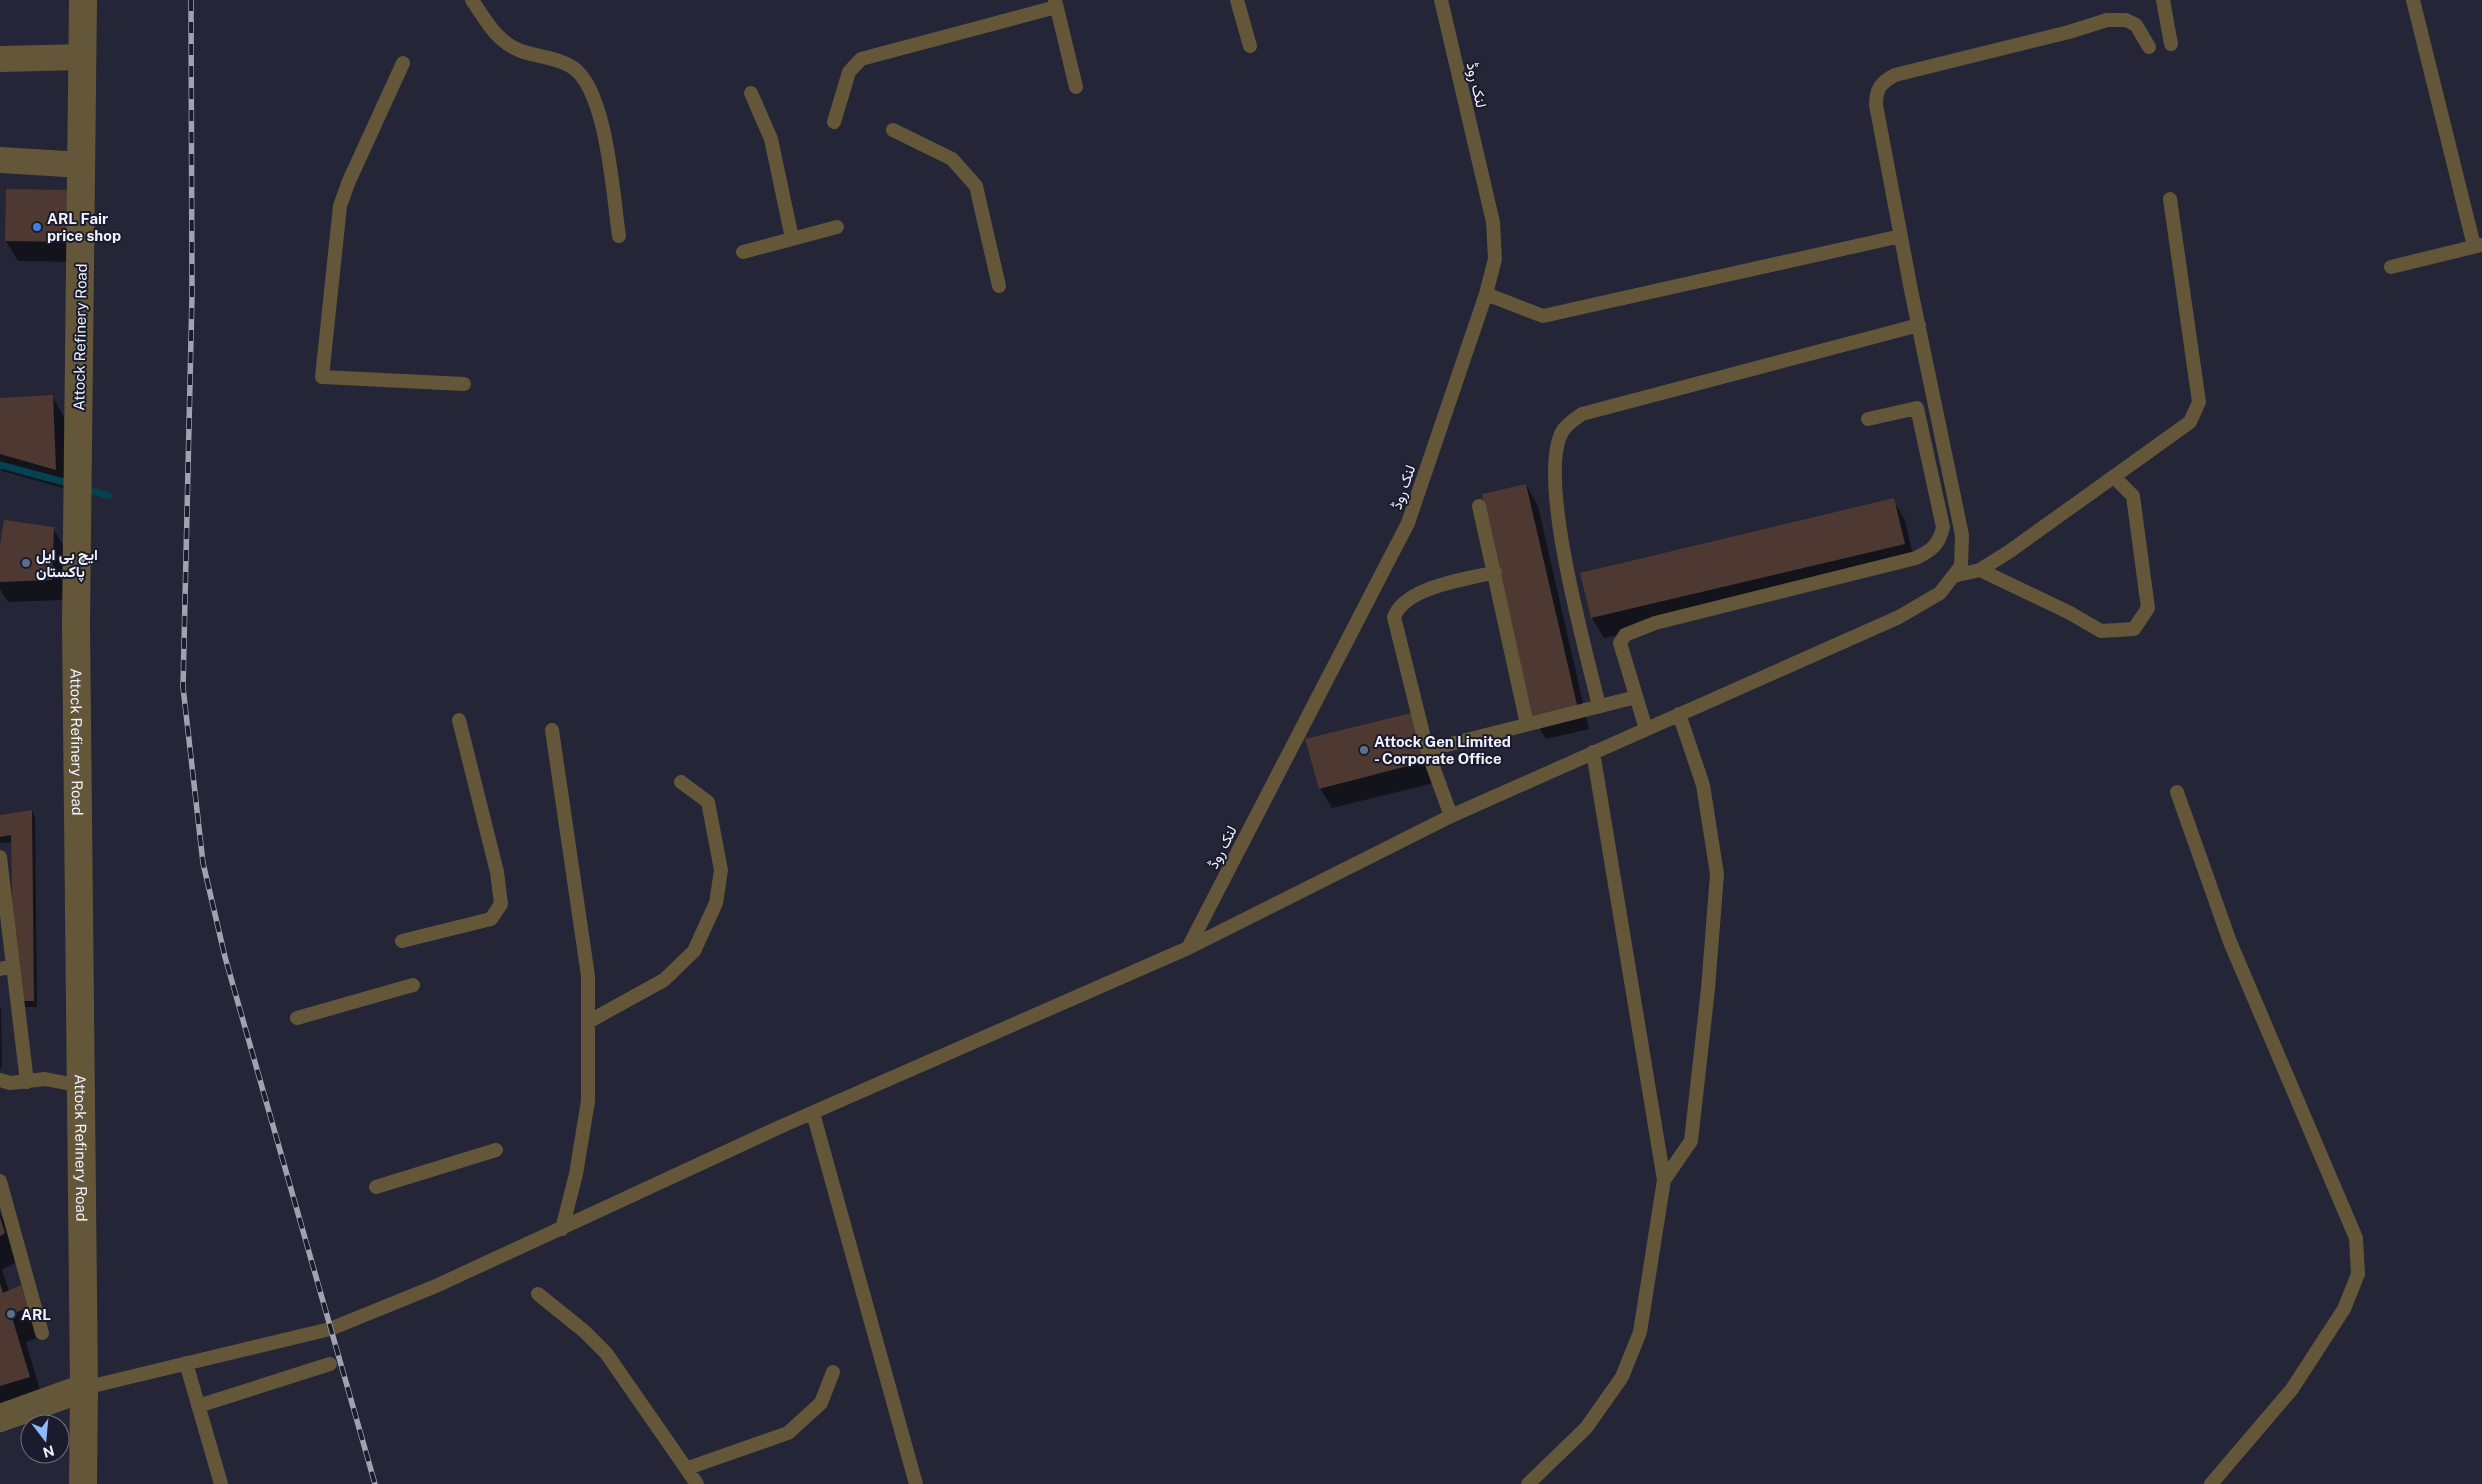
<svg xmlns="http://www.w3.org/2000/svg" width="2482" height="1484" viewBox="0 0 2482 1484" font-family="'Public Sans',Vazirmatn,sans-serif">
  <style>
    .shadow { fill: #0007 }
    .lines { fill: none; stroke-linecap: round; stroke-linejoin: round }
    .stream { stroke: #044251; stroke-width: 7 }
    .building { fill: #4e3832 }
    .service { stroke: #635639; stroke-width: 14 }
    .minor { stroke: #635639; stroke-width: 26 }
    .tertiary { stroke: #635639; stroke-width: 28 }
    .rail-casing { stroke: #a0a2b0; stroke-width: 5.5 }
    .rail { stroke: #1a1b2c; stroke-width: 4; stroke-dasharray: 11; stroke-linecap: butt }
    .shop-dot { fill: #3f7fe0; stroke: #1a1b2c; stroke-width: 2 }
    .service-dot { fill: #5c6f8a; stroke: #1a1b2c; stroke-width: 2 }
    .labels { text-anchor: middle; dominant-baseline: central; stroke-width: 4; stroke-linejoin: round; paint-order: stroke }
    .street-label { font-size: 15px; fill: #f0f2fe; stroke: #1a1b2c }
    .poi-label { font-size: 15px; font-weight: bold; fill: #f0f2fe; stroke: #1a1b2c; text-anchor: start }
  </style>
  <rect width="100%" height="100%" fill="#242536"/>
  <path class="shadow" d="M70 192 81 262 18 261 6 241Z
    M52 396 64 417 67 489 2 471 0 466V400Z
    M1526 485 1538 506 1589 729 1546 739 1534 719Z
    M1893 500 1905 520 1915 565 1604 638 1592 618 1581 574Z
    M53 528 65 548 63 600 8 602 0 589V554Z
    M1410 715 1434 783 1332 808 1320 788Z
    M32 811 35 817 37 1007H19L13 842 0 843V816Z
    M0 1007 1 1009 2 1068H0Z
    M0 1214 13 1236 20 1260 2 1270 9 1291 20 1286 36 1313 42 1336 26 1342 44 1404 0 1417Z"/>
  <g class="lines">
    <path class="stream" d="M0 465 71 484
      M84 488 109 496"/>
  </g>
  <path class="building" d="M6 189 71 190 70 242 5 241Z
    M53 395 56 470 0 454V398Z
    M1526 484 1578 709 1533 719 1482 494Z
    M1894 498 1905 544 1591 618 1580 573Z
    M4 520 54 527 52 580 0 582V545Z
    M1411 713 1423 762 1319 789 1305 739Z
    M32 810 34 1001H14L11 835 0 837V815Z
    M0 1217 5 1233 0 1236Z
    M0 1283 3 1293 21 1285 28 1308 11 1314 30 1377 0 1386Z"/>
  <g class="lines">
    <path class="service" d="M472 0C487 22 497 43 524 52 540 57 558 58 572 67 607 89 613 196 619 236
      M1055 0 1076 87
      M1237 0 1250 46
      M2163 0 2171 44
      M2413 0 2474 246
      M403 63 349 181 340 206 322 377 464 384
      M751 93 771 139 792 238
      M834 122 849 72 861 59 1056 7
      M893 130 952 159 976 186 999 286
      M743 252 837 227
      M2391 267 2481 245
      M1486 294 1543 316 1901 236
      M1479 506 1527 724
      M1980 570 2070 613 2101 631 2134 629 2148 608 2133 496 2114 477
      M1953 576 1980 570 2010 551 2190 422 2199 402 2170 199
      M1599 706C1587 654 1534 470 1564 429 1569 423 1576 418 1582 414L1919 325
      M1646 729 1620 643 1625 635 1655 623 1916 558C1932 550 1939 545 1943 527L1917 408 1868 419
      M552 730 588 976V1101L576 1174 562 1229
      M1427 750 1636 697
      M2177 792 2230 942 2356 1238 2358 1274 2344 1309 2292 1389 2211 1484
      M1451 816 1427 750 1394 617C1406 586 1466 580 1495 572
      M0 857 27 1082
      M402 941 491 919 501 904 497 872 459 720
      M1188 948 1408 523 1486 294 1495 259 1493 222 1441 0
      M0 969 13 966
      M297 1018 413 985
      M588 1022 664 980 694 951 716 903 721 870 708 802 681 782
      M0 1080 10 1083 45 1079 81 1086
      M813 1113 916 1484
      M1664 1180 1691 1141 1708 989 1717 874 1703 785 1679 714
      M0 1181 42 1333
      M376 1187 496 1150
      M538 1294 584 1331 606 1353 697 1484
      M186 1363 221 1484
      M84 1388 330 1329 436 1286 782 1126 1188 948 1451 816 1899 617 1940 593 1961 566 1962 535 1911 290 1876 105C1876 89 1880 83 1895 75L2069 32 2107 20H2126L2136 25 2149 47
      M198 1406 330 1364
      M688 1468 788 1433 821 1403 833 1372
      M1528 1484 1586 1428 1622 1377 1640 1332 1664 1180 1593 752"/>
    <path class="minor" d="M0 59 83 57
      M0 160 82 165"/>
    <g class="tertiary">
      <path id="s1" d="M83 0 76 624 84 1388 83 1484"/>
      <path d="M0 1418 84 1388"/>
    </g>
    <defs>
      <path id="rail" d="M191 0 192 296 183 687 203 863 225 957 375 1484"/>
    </defs>
    <use href="#rail" class="rail-casing"/>
    <use href="#rail" class="rail"/>
  </g>
  <circle class="shop-dot" cx="37" cy="227" r="5"/>
  <g class="service-dot">
    <circle cx="26" cy="563" r="5"/>
    <circle cx="1364" cy="750" r="5"/>
    <circle cx="11" cy="1314" r="5"/>
  </g>
  <g class="labels">
    <g class="street-label">
      <text transform="translate(1477 85) rotate(77)">لنک روڈ</text>
      <text transform="translate(80 337) rotate(-89)">Attock Refinery Road</text>
      <text transform="translate(1403 487) rotate(-71)">لنک روڈ</text>
      <text stroke="none"><textPath href="#s1" startOffset="742">Attock Refinery Road</textPath></text>
      <text transform="translate(1222 847) rotate(-63)">لنک روڈ</text>
      <text stroke="none"><textPath href="#s1" startOffset="1148">Attock Refinery Road</textPath></text>
    </g>
    <g class="poi-label">
      <text x="47" y="218">ARL Fair<tspan x="47" dy="17">price shop</tspan></text>
      <text x="36" y="554">ایچ بی ایل<tspan x="36" dy="17">پاکستان</tspan></text>
      <text x="1374" y="741">Attock Gen Limited<tspan x="1374" dy="17">- Corporate Office</tspan></text>
      <text x="21" y="1314">ARL</text>
    </g>
  </g>
  <g transform="translate(45 1439) rotate(164)"><circle r="24" fill="#1a1b2c" stroke="#707180"/>
  <path d="M0-4L9 19L0 12L-9 19Z" fill="#8eb9fd"/>
  <text y="-8" font-size="14" font-weight="bold" text-anchor="middle" fill="#f0f2fe">N</text>
  </g>
</svg>
